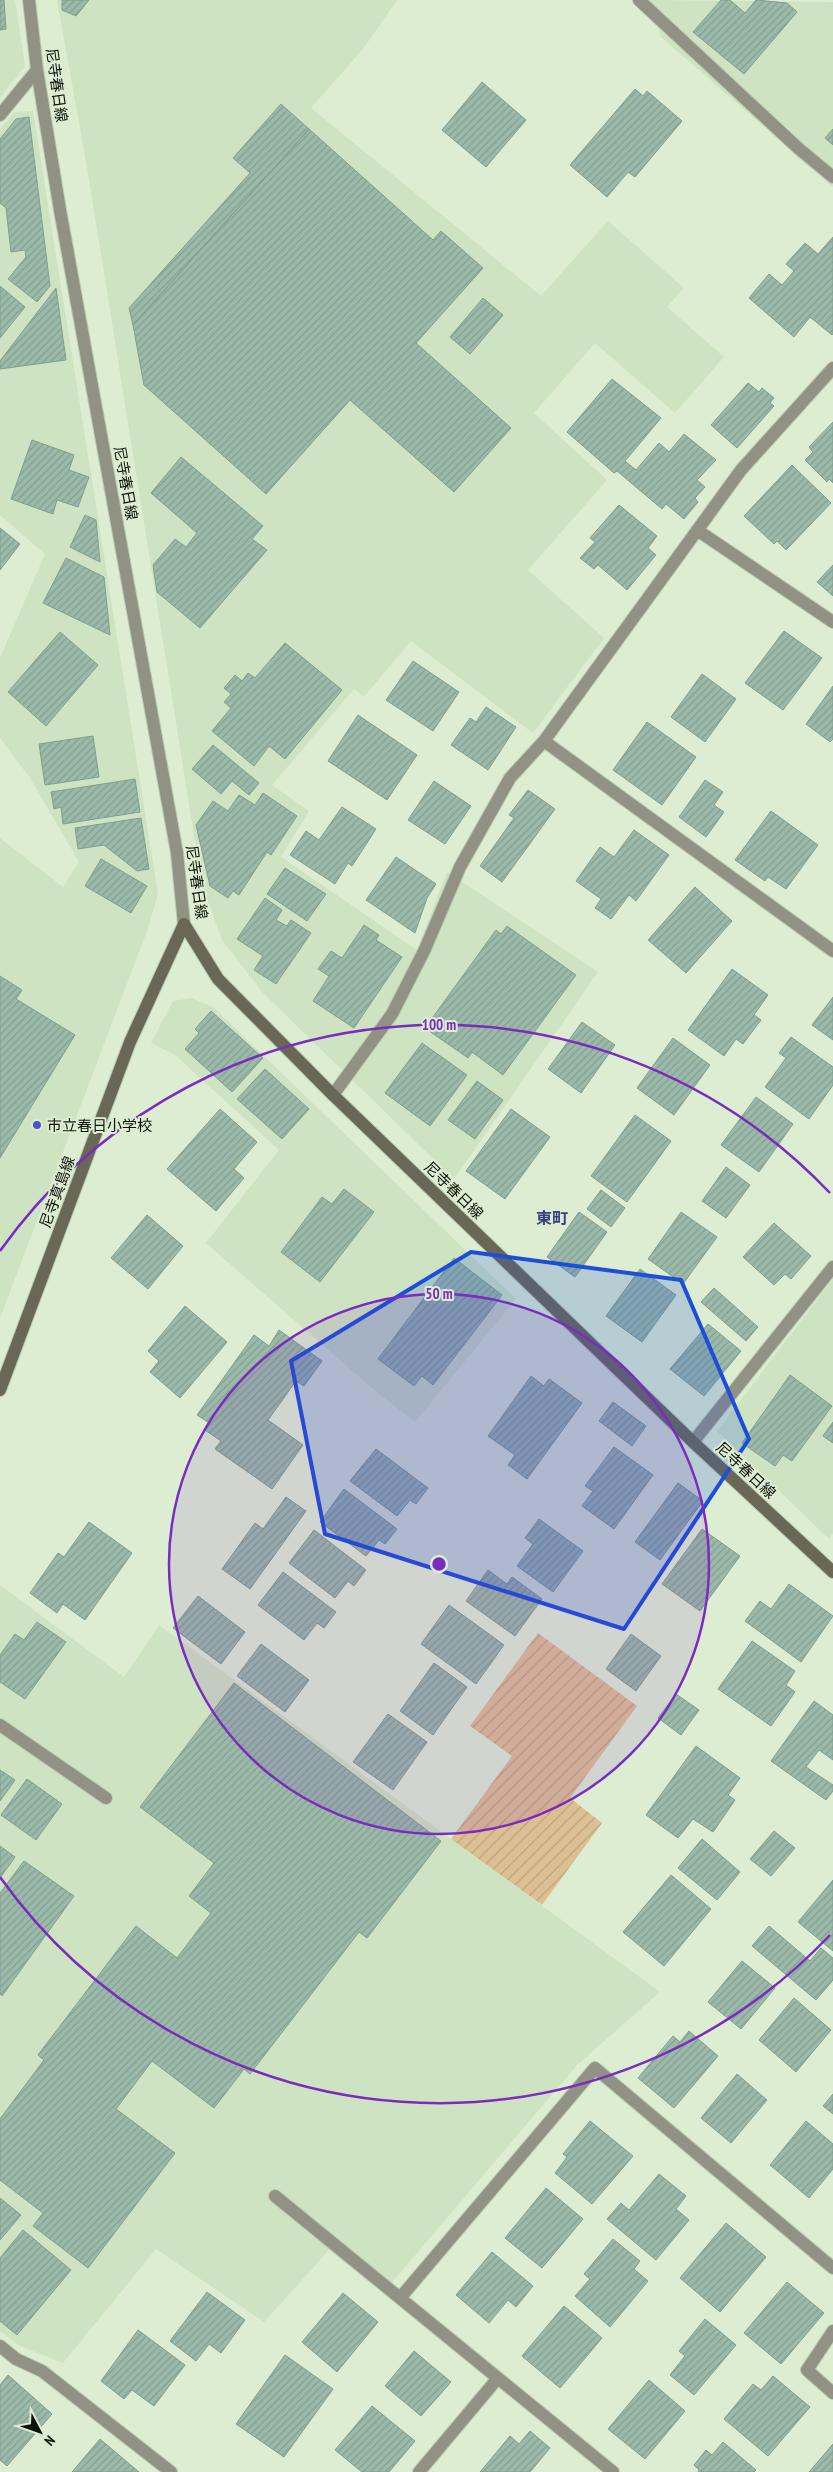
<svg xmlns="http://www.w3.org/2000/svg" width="833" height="2472" viewBox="0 0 833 2472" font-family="'PT Sans Narrow','Noto Sans JP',sans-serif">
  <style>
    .built { fill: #cee3c1 }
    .garden { fill: url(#garden-furrows) }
    .building { fill: url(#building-hatch); stroke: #809e8e }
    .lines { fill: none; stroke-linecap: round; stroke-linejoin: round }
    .street-casing { stroke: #bbcab2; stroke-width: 14 }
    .secondary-casing { stroke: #bbcab2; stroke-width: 14 }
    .street { stroke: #919184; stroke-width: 12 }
    .secondary { stroke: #696856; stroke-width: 12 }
    .marked { fill: #1d4ed8; fill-opacity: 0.2; stroke: #1d4ed8; stroke-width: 4; stroke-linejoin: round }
    .ring { fill: none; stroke: #7b2cbf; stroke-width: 2.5 }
    .poi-dot { fill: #4c56cc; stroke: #dcedd2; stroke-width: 2 }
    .labels { text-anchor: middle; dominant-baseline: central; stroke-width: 4; stroke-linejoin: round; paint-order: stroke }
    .street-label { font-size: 15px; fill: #0d1309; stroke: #dcedd2 }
    .poi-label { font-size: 15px; fill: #0d1309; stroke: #dcedd2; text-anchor: start }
    .neighbourhood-label { font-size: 16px; font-weight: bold; fill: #38417d; stroke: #dcedd2 }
    .centre { fill: #7b2cbf; stroke: #dcedd2; stroke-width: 2.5 }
    .ring-label { font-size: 15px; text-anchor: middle; font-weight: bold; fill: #7b2cbf; stroke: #dcedd2; stroke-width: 4; stroke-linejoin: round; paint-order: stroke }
  </style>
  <defs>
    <pattern id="garden-furrows" width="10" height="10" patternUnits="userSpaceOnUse" patternTransform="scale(1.25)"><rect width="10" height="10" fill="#ddbf94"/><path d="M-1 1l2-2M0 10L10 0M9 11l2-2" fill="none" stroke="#bca37e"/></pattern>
    <pattern id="building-hatch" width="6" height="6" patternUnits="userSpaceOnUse" patternTransform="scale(1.25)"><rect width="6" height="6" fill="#9bbaaa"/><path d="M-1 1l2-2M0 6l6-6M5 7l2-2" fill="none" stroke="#849f91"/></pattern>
  </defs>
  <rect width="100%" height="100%" fill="#dcedd2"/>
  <path class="built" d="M0 0H15L25 66 0 98Z
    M57 0H397L363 49 311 108 541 296 608 221 684 288 667 307 724 357 675 413 595 343 534 413 607 480 528 570 604 638 533 733 411 641 364 697 354 689 272 785 309 811 281 857 417 950 447 872 598 972 454 1179 263 993 222 940 202 885 88 173Z
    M650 0 833 2V187L661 37Z
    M33 111 158 894 147 931 0 1318V838L63 887 79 862 30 778 0 738V658L45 554 0 515V129L14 112Z
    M192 998 214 1008 516 1299 415 1422 373 1389 206 1243 279 1150 175 1055 151 1043 173 1001Z
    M833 1279V1533L829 1539 717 1431Z
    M0 1585 124 1677 159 1625 660 1992 578 2064 383 2293 329 2250 264 2322 156 2249 63 2363 20 2346 0 2331Z"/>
  <path class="garden" d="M538 1633 637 1706 570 1798 602 1823 542 1905 451 1839 512 1756 470 1726Z"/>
  <path class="building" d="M0 0H4L6 29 0 30Z
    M62 0H89L76 16 62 10Z
    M721 0H730L745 13 756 0 787 3 797 12 744 74 693 32Z
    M482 82 526 120 486 167 442 130Z
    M635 89 643 96 647 91 682 121 635 177 628 172 607 197 570 165Z
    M281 104 309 129 133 325 129 308 250 173 233 158Z
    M29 117 50 286 37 302 8 279 26 257 25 250 11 252 6 208 0 203V139L16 119Z
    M309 129 433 240 441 231 483 268 416 343 511 428 454 492 350 400 266 494 144 385 133 325Z
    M833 129V145L825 138Z
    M833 237V334L832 335 810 317 794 337 749 298 769 274 782 285 794 271 786 264 805 243 818 254Z
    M0 286 25 307 0 338Z
    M56 288 66 360 0 369V361Z
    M483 298 503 315 470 354 450 337Z
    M612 379 661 418 625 461 636 470 659 443 669 452 684 434 716 460 697 480 705 487 695 498 698 502 684 519 666 504 662 509 617 471 614 473 567 432Z
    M748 383 759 392 762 388 774 398 770 403 774 406 737 448 711 425Z
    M833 422V483L829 479 827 482 805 460 813 452 809 447Z
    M32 440 74 455 69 470 89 477 78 507 57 500 53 514 11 499Z
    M181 457 263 526 252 539 267 550 200 628 157 592 153 565 175 539 186 547 197 533 151 493Z
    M792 465 831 503 786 550 777 541 774 544 744 516Z
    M619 505 657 536 648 548 656 555 627 590 598 565 594 569 580 558 595 542 590 538Z
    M85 515 96 520 100 562 70 547Z
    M0 528 20 544 0 570Z
    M66 558 104 577 110 635 43 603Z
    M833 565V596L817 582Z
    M784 631 822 658 783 710 745 683Z
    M60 632 98 665 46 726 8 692Z
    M285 643 342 690 285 759 269 746 254 766 212 731 231 708 224 702 231 694 224 688 235 675 242 681 248 673 255 678Z
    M413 661 459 692 433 731 386 700Z
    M702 674 736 699 705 742 671 717Z
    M833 686V739L830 742 806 724Z
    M486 707 516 727 488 770 451 745 470 718 476 722Z
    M358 715 417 755 387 800 328 761Z
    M647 722 696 757 662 805 613 770Z
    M93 736 99 777 45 785 39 744Z
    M213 745 259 783 249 795 232 781 221 794 192 769Z
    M135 779 140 812 63 824 61 807 54 809 51 792Z
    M705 780 723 792 714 805 724 812 706 837 679 817Z
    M434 781 471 806 445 844 408 820Z
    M528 790 555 809 502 882 480 866 514 818 509 815Z
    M263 793 297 816 271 855 267 852 239 895 233 891 228 898 210 886 196 825 213 801 228 811 239 795 255 805Z
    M342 807 376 829 352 866 348 863 335 884 290 855 306 831 319 840Z
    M771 811 818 845 786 889 768 877 765 881 735 860Z
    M141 818 149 869 137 871 104 845 78 849 75 828Z
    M634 830 669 855 636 901 629 895 611 919 595 908 601 899 576 881 600 847 614 857Z
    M396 857 436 884 427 898 415 933 366 900Z
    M101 859 147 886 131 913 85 886Z
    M285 868 326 894 307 921 267 894Z
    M695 887 732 921 686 973 648 940Z
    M265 898 282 910 276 920 287 926 291 920 311 933 276 984 254 970 263 956 237 939Z
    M364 925 379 935 376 940 402 957 354 1028 313 1001 329 976 318 969 331 951 342 958Z
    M507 926 576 975 503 1075 472 1052 468 1058 425 1028 496 930 501 934Z
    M732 969 768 995 754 1015 761 1020 743 1044 736 1039 724 1056 688 1030Z
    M0 976 22 990 16 999 75 1035 0 1158Z
    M833 997V1040L812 1025Z
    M211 1011 263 1058 232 1092 185 1049 199 1033 195 1029Z
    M582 1022 615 1045 581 1093 548 1069Z
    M791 1037 833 1067V1085L809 1119 765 1087 786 1058 779 1053Z
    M673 1038 710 1065 674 1115 637 1088Z
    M422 1043 467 1075 430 1126 385 1093Z
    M265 1069 309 1109 282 1139 237 1099Z
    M477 1081 503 1100 475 1139 448 1120Z
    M756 1097 793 1124 759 1172 721 1145Z
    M220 1109 257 1142 234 1169 244 1178 216 1211 167 1169Z
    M511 1109 550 1137 505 1199 466 1171Z
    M635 1115 671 1141 627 1202 591 1176Z
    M726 1167 750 1185 726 1218 702 1201Z
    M344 1189 374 1212 320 1282 281 1252 322 1197 332 1204Z
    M601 1190 625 1208 611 1227 587 1209Z
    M579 1212 607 1232 575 1277 547 1257Z
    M681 1212 717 1237 683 1284 648 1259Z
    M147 1215 183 1246 148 1289 111 1258Z
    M774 1223 811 1256 791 1279 785 1274 774 1285 743 1257Z
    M454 1258 502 1295 433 1385 422 1376 414 1386 378 1359Z
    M640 1269 676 1295 642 1342 606 1316Z
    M714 1288 758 1327 746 1341 701 1302Z
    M185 1306 227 1342 180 1398 150 1372 159 1361 148 1351Z
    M708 1324 741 1351 704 1396 670 1369Z
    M279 1330 322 1361 304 1386 296 1381 268 1420 303 1445 272 1489 215 1449 221 1441 205 1430 209 1423 197 1415 254 1335 269 1346Z
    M790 1375 832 1406 792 1461 783 1455 775 1466 742 1443Z
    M531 1376 544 1386 549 1379 582 1403 527 1479 508 1465 515 1455 488 1436Z
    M613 1402 646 1426 632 1446 599 1421Z
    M833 1422V1443L823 1436Z
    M614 1447 653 1475 614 1529 582 1506 593 1491 585 1486Z
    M376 1449 428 1488 416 1504 410 1500 397 1516 350 1481Z
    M678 1483 703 1501 660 1560 635 1542Z
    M344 1489 397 1529 385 1544 379 1540 366 1556 320 1522Z
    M286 1497 306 1511 250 1589 222 1569 255 1523 263 1529Z
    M539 1519 583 1551 553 1592 517 1566 533 1544 525 1538Z
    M89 1522 132 1553 85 1620 63 1604 57 1613 30 1593 58 1553 64 1557Z
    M702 1529 740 1556 700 1611 662 1584Z
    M314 1530 366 1570 354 1586 348 1581 335 1598 289 1563Z
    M488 1570 507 1584 512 1577 542 1599 515 1636 466 1601Z
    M283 1572 336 1612 324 1628 317 1623 304 1640 258 1605Z
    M789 1584 833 1616 801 1662 745 1621 760 1601 771 1609Z
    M198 1596 245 1632 221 1664 173 1628Z
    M449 1605 504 1645 476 1684 421 1644Z
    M37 1622 66 1642 25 1699 0 1682V1655L15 1634 24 1640Z
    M631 1634 661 1656 636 1691 606 1669Z
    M752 1641 795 1671 786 1685 795 1692 771 1726 718 1689Z
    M261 1644 309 1680 285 1712 237 1676Z
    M434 1663 467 1687 433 1735 400 1711Z
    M234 1683 441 1841 367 1938 359 1932 250 2074 244 2069 214 2108 152 2061 116 2109 175 2153 88 2268 33 2226 43 2213 0 2180V2119L44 2060 38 2055 136 1926 177 1958 211 1913 189 1896 214 1863 140 1807Z
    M676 1694 699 1710 681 1735 658 1718Z
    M814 1701 833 1715V1760L819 1750 806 1767 833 1785V1791L826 1800 771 1761Z
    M388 1714 427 1742 393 1790 353 1762Z
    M696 1746 740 1778 728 1795 735 1800 713 1832 693 1819 678 1838 646 1815Z
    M0 1770 15 1780 0 1801Z
    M27 1779 62 1804 36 1840 1 1815Z
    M774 1831 795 1848 771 1876 750 1859Z
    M702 1839 740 1872 717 1900 678 1868Z
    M0 1846 15 1857 0 1878Z
    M24 1861 74 1896 2 1996 0 1994V1893Z
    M671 1875 711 1909 664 1966 623 1932Z
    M833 1880V1951L798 1922Z
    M769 1926 810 1961 821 1948 833 1958V1980L816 2000 752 1946Z
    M742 1961 775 1988 741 2029 708 2002Z
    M794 1998 831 2030 796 2072 759 2040Z
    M689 2031 718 2056 674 2108 638 2078 673 2036 680 2042Z
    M737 2074 767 2100 731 2143 701 2118Z
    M833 2094V2114L823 2106Z
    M590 2121 633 2156 592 2204 555 2173 567 2157 563 2154Z
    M806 2121 833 2144V2169L809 2198 770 2165Z
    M659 2174 686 2196 676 2209 689 2220 656 2260 607 2219 621 2203 629 2210Z
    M546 2188 583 2219 542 2268 505 2238Z
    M0 2198 21 2215 0 2240Z
    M726 2223 766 2257 720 2312 680 2278Z
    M23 2230 71 2270 17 2335 0 2321V2258Z
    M613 2239 640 2261 634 2269 648 2281 610 2327 575 2296 590 2279 584 2274Z
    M492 2252 533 2286 516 2307 508 2300 489 2323 456 2295Z
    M787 2282 824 2313 781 2364 744 2333Z
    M207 2292 245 2320 221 2353 209 2344 196 2361 170 2341Z
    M343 2293 378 2322 337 2372 302 2342Z
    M564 2306 602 2338 560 2388 522 2356Z
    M705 2319 736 2345 694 2395 670 2375 685 2356 679 2351Z
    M138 2330 185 2365 154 2406 132 2390 124 2399 101 2381Z
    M414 2351 451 2382 421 2416 385 2386Z
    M285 2355 333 2389 284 2457 236 2424Z
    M8 2375 52 2414 7 2466 0 2460V2385Z
    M773 2376 810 2407 768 2456 724 2419 753 2384 761 2390Z
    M649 2380 685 2411 645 2459 608 2429Z
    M372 2406 415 2441 389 2472H362L335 2450Z
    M530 2431 550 2448 530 2472H480L510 2436 519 2444Z
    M100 2439 139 2472H72Z
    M723 2442 756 2470 754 2472H698L699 2470 694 2465 706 2450 712 2455Z
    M833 2444V2472H809Z"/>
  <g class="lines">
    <defs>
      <path id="street" d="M29 0 37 70 60 210 177 853 184 924
        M639 0 798 148 833 177
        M0 115 37 70
        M697 530 833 622
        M544 741 833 951
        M333 1095 392 1014 425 949 460 867 510 778 544 741 741 470 833 368
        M693 1442 833 1267
        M0 1725 106 1798
        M275 2196 613 2472
        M400 2298 595 2068 833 2268
        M833 2331 807 2370 833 2393
        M0 2346 16 2359 42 2371 171 2472
        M419 2472 498 2378"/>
      <path id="secondary" d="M184 924 218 979 333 1095 693 1442 833 1572
        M0 1390 130 1042 184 924"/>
    </defs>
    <use href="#street" class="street-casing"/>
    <use href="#secondary" class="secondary-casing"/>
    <use href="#street" class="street"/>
    <use href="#secondary" class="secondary"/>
  </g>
  <path class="marked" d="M471 1252 681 1280 749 1439 624 1629 325 1534 291 1361Z"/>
  <circle cx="439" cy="1564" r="270" fill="#7b2cbf" fill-opacity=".12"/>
  <g class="ring">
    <circle cx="439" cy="1564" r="270"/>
    <path d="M830 1935A539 539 0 0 1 0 1877M0 1251A539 539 0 0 1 830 1193"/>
  </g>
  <circle class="poi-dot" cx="37" cy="1125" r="5"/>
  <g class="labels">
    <g class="street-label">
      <text transform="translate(57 85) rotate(82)">尼寺春日線</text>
      <text transform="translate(126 483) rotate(80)">尼寺春日線</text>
      <text transform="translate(197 882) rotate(82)">尼寺春日線</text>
      <text transform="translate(454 1190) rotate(44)">尼寺春日線</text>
      <text transform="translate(57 1192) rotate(-70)">尼寺真島線</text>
      <text transform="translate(746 1470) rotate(43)">尼寺春日線</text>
    </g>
    <g class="poi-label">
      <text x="47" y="1125">市立春日小学校</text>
    </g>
    <g class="neighbourhood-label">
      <text x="552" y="1218">東町</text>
    </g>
  </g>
  <circle cx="439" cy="1564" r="8" class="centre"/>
  <g class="ring-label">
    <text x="439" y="1030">100 m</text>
    <text x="439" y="1299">50 m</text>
  </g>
  <g transform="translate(40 2432) rotate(131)" stroke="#dcedd2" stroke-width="4" paint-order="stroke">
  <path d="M0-4L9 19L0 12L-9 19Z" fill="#0d1309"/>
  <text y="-8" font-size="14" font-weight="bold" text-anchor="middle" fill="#0d1309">N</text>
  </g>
</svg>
